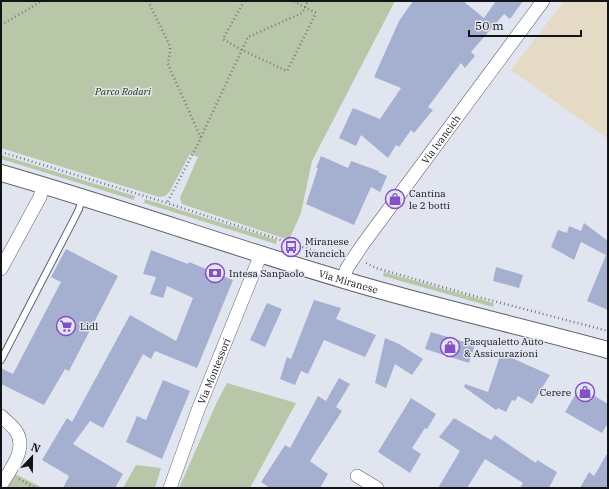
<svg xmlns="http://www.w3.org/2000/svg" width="609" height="489" viewBox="0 0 609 489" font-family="'IBM Plex Serif',serif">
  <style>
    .education { fill: #e5dac5 }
    .green { fill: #b9c7a9 }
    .building { fill: #a5b0d1 }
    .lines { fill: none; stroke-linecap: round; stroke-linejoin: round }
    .service-casing { stroke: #5d6069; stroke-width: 8 }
    .minor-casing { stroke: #5d6069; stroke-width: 14 }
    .tertiary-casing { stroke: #5d6069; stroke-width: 18 }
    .path { stroke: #787a80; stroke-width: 2.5; stroke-dasharray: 1 3; stroke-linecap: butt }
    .service { stroke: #fff; stroke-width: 6 }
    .minor { stroke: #fff; stroke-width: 13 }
    .tertiary { stroke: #fff; stroke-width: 16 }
    .labels { text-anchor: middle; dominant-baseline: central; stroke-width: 3; stroke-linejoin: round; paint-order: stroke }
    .park-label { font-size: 10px; font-style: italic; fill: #223500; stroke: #e1e5ef }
    .street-label { font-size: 10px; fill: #131417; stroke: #e1e5ef }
    .poi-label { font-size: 10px; fill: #131417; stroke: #e1e5ef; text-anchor: start }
  </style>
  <rect width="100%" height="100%" fill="#e1e5ef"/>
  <path class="education" d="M564 1H608V139L511 70Z"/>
  <path class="green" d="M1 1H395L312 161 301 213 289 240 182 204 180 198 198 157 190 154 170 191 165 196 159 197 1 148Z
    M1 155 135 196 134 200 1 159Z
    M145 199 277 240 276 244 144 203Z
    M384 272 494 303 493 307 383 276Z
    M227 383 296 403 250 488H179L217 402Z
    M136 465 161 468 155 488H123Z
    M15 474 43 488H7Z"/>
  <path class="building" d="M413 1H463L484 18 496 1H523L510 19 504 14 471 52 475 56 465 68 461 63 428 107 433 110 414 133 411 130 399 147 396 145 388 158 361 135 356 146 339 138 353 108 380 119 401 88 374 77 399 21Z
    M321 156 348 168 351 161 379 171 378 172 387 176 380 192 371 187 354 225 306 204 318 168H316Z
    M584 223 608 241V310L587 301 606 255 581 242 574 260 551 247 558 230 567 233 569 226 581 231Z
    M66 249 118 276 69 371 65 369 44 405 1 384V368L13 374 61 282 51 277Z
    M151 250 188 264 189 262 233 280 197 368 155 351 151 359 143 354 103 428 90 421 73 444 123 474 115 488H63L69 476 42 460 67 418 72 422 130 315 176 341 193 298 167 286 163 298 150 294 156 277 143 274Z
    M496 267 523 275 519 288 493 281Z
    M314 300 341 308 336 319 376 335 365 357 324 340 308 374 301 371 295 385 280 379 287 357 291 359Z
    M267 303 282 309 265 347 250 340Z
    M431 332 475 345 469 363 425 349Z
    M385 338 399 344 423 359 412 375 395 364 386 388 375 383Z
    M501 353 550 375 532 404 518 396 515 401 512 400 506 412 498 408 496 410 464 387 465 384 488 392Z
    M339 378 350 384 336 407 342 411 310 461 328 474 320 488H270L261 482 285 445 290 448 318 396 326 401Z
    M163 380 190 391 162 459 126 442 137 416 146 420Z
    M580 387 608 404V423L602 433 565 412Z
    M411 398 436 414 427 429 425 428 412 448 421 454 410 473 378 452Z
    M454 418 491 440 495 435 536 463 537 460 557 472 549 488H520L523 483 485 459 467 488H438L460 451 439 437Z
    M608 452V488H580L589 472 594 476Z"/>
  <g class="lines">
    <defs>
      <path id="service" d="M1 360 73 221 79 209 82 197"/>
      <g id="minor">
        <path d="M1 269 40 197 43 185"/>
        <path id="s1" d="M343 280 347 268 363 244 543 1"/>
        <path d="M1 416C6 421 12 425 16 431 28 449 10 470 1 485"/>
        <path d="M357 476 377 488"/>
        <path id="s2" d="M170 488 198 410 261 254"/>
      </g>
      <g id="tertiary">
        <path id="s3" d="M1 173C116 206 229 246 344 280 431 306 520 326 608 350"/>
      </g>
    </defs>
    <use href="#service" class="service-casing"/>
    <use href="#minor" class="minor-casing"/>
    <use href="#tertiary" class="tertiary-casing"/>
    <path class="path" d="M148 1 170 46V53L168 63 170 69 201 138 167 203
      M244 1 223 39 242 50 287 71 316 13 293 1
      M1 25 42 1
      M201 137 248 37 302 13 308 1
      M1 152 167 203 330 256 338 257
      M366 263 376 268 467 294 608 331
      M19 479 35 488"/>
    <use href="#service" class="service"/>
    <use href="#minor" class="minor"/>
    <use href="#tertiary" class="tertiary"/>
  </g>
  <defs>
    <symbol id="shop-ring" viewBox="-11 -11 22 22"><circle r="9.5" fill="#e1e5ef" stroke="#8550c7" stroke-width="1.5"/><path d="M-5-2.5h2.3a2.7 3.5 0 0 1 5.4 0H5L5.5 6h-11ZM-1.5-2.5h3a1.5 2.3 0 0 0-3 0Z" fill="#8550c7"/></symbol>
    <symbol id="bus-ring" viewBox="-11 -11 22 22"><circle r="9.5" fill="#e1e5ef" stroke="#8550c7" stroke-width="1.5"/><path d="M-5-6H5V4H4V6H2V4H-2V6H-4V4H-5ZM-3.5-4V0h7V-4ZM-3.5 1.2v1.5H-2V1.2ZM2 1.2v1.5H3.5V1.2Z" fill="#8550c7"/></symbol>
    <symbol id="bank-ring" viewBox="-11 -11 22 22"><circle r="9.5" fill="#e1e5ef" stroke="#8550c7" stroke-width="1.5"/><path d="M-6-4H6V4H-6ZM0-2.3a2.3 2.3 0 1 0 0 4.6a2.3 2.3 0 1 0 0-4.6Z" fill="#8550c7"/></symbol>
    <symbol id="supermarket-ring" viewBox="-11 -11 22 22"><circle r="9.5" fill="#e1e5ef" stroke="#8550c7" stroke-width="1.5"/><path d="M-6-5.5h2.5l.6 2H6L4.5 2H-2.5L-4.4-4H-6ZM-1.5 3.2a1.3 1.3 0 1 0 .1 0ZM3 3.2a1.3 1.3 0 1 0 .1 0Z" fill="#8550c7"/></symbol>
  </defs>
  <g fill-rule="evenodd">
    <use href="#shop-ring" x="384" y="188" width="22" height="22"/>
    <use href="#bus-ring" x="280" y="236" width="22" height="22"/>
    <use href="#bank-ring" x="204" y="262" width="22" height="22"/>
    <use href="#supermarket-ring" x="55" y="315" width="22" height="22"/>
    <use href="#shop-ring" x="439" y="336" width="22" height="22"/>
    <use href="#shop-ring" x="574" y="381" width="22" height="22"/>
  </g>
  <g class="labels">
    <g class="park-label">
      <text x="123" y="91">Parco Rodari</text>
    </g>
    <g class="street-label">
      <text stroke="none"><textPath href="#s1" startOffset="172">Via Ivancich</textPath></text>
      <text stroke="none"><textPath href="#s3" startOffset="364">Via Miranese</textPath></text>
      <text stroke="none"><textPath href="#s2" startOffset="125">Via Montessori</textPath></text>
    </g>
    <g class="poi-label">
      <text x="409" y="193">Cantina<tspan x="409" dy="12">le 2 botti</tspan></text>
      <text x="305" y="241">Miranese<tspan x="305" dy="12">Ivancich</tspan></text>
      <text x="229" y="273">Intesa Sanpaolo</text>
      <text x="80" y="326">Lidl</text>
      <text x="464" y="341">Pasqualetto Auto<tspan x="464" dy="12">&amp; Assicurazioni</tspan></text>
      <text x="571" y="392" text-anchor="end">Cerere</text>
    </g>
  </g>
  <rect width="609" height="489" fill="none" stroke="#131417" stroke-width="4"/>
  <g transform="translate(32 457) rotate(22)" stroke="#e1e5ef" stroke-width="3" paint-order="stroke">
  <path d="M0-3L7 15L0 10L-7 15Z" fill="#131417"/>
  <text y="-6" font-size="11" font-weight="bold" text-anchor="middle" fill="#131417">N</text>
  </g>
  <path d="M469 30v6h112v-6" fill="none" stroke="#131417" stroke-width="2"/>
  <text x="475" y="30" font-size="12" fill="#131417" stroke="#e1e5ef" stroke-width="3" paint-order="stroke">50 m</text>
</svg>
